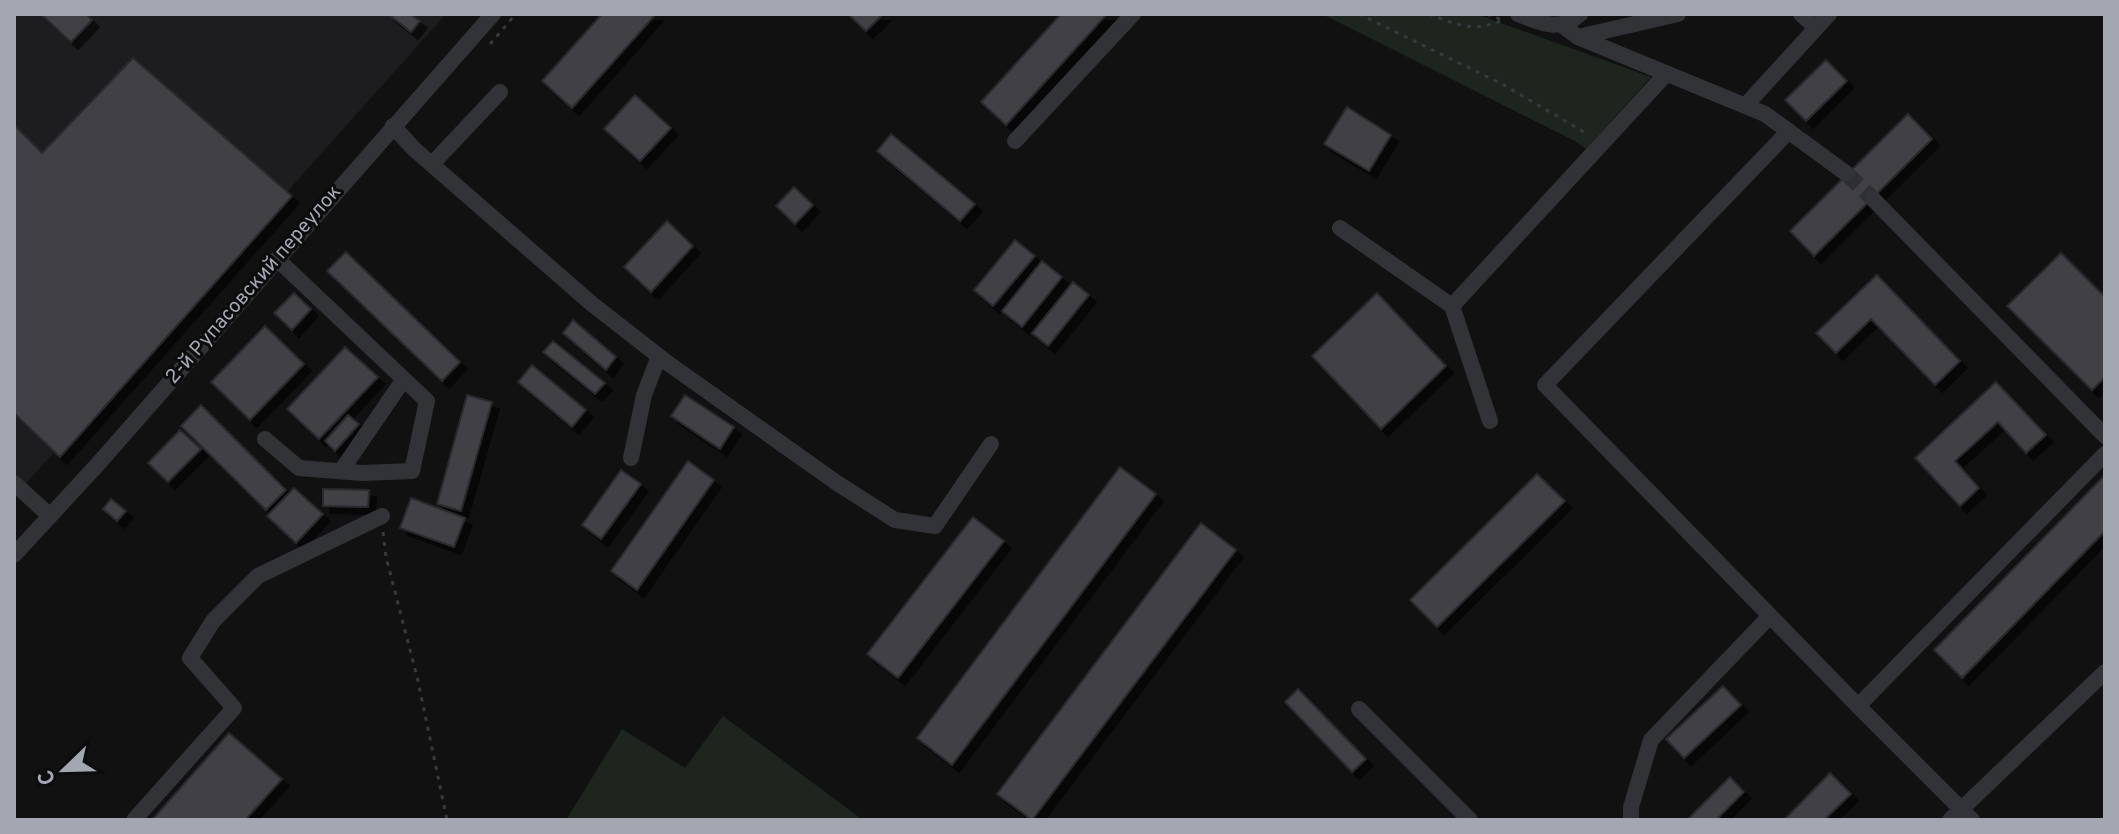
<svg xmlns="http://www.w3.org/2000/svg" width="2119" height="834" viewBox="0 0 2119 834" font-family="Overpass,sans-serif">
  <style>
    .built { fill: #1d1d1f }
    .green { fill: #1d251e }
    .building { fill: #404145; stroke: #2b2b2e; stroke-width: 2; filter: url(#shadow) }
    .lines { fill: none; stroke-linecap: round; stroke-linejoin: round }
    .minor-tunnel { stroke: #2e2f32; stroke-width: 16; stroke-dasharray: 16 8; stroke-linecap: butt }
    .path { stroke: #38393e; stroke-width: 3; stroke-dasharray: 4 6; stroke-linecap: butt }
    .minor { stroke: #323337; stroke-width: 16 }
    .labels { text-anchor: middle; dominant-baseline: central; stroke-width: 6; stroke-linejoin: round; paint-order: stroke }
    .street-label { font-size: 20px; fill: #a3a7b2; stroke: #0c0c0d }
  </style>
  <defs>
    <filter id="shadow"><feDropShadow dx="7" dy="7" stdDeviation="0" flood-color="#0009"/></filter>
  </defs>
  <rect width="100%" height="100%" fill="#111112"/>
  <path class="built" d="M14 14H446L14 497Z"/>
  <path class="green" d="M1322 14H1476L1651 77 1586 149 1575 141Z
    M723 716 863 820H566L622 729 685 768Z"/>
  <path class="building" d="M41 14H86L92 20 71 42Z
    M388 14H410L420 21 411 32Z
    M602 14H656L572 108 542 81Z
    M848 14H883L866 31Z
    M1061 14H1107L1006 125 981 102Z
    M133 58 292 196 60 457 14 413V125L42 153Z
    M1826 60 1847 81 1806 121 1785 100Z
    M635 95 671 128 640 161 604 129Z
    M1347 107 1391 135 1369 171 1324 144Z
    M1908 114 1932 139 1814 256 1790 231Z
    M891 134 975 204 960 221 877 151Z
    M794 187 813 205 795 224 776 206Z
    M667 221 693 246 651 292 624 267Z
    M1015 240 1035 256 993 306 974 290Z
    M346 252 460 362 442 381 327 271Z
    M2061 253 2105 297V377L2092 390 2007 306Z
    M1042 261 1062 277 1022 327 1002 311Z
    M1877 275 1960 361 1935 385 1871 319 1836 353 1816 333Z
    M1073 282 1089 295 1048 346 1032 333Z
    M294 293 311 309 292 330 274 313Z
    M1377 293 1446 366 1381 429 1312 356Z
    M573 320 616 357 606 370 563 333Z
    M265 326 304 364 250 420 211 382Z
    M553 341 605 383 595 394 543 352Z
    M345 347 378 377 319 439 287 409Z
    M532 365 586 410 572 427 518 382Z
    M1996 382 2046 435 2026 453 1998 422 1955 461 1979 488 1960 506 1915 458Z
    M467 395 492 402 461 511 437 504Z
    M685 395 734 427 720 449 671 416Z
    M201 405 286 490 266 510 181 426Z
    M348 415 359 424 335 451 325 441Z
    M180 430 201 449 168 482 148 463Z
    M688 461 714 480 637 590 611 571Z
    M1120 467 1156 494 952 765 917 738Z
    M621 470 641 484 601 539 582 525Z
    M1537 474 1565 501 1437 627 1410 600Z
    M2105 475V531L1962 678 1934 650Z
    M294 488 323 514 296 543 267 516Z
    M323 489 369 490 368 507 323 506Z
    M411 498 465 518 454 547 400 528Z
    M111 499 126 511 117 521 103 509Z
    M973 517 1004 541 898 678 867 654Z
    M1201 523 1236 550 1032 820 997 794Z
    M1723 686 1741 705 1684 758 1666 739Z
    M1298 689 1366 759 1352 772 1285 702Z
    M229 733 282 779 245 820H152Z
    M1830 773 1851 794 1824 820H1784Z
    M1730 777 1744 792 1716 820H1687Z"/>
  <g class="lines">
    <path class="minor-tunnel" d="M1847 174 1872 198"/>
    <path class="path" d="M1359 14 1504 85 1589 135
      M1429 14C1458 25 1473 33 1503 20
      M1487 14 1502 20
      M490 44 516 14
      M383 532 386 557 418 681 447 820"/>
    <path class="minor" d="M1518 14C1541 23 1559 33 1580 14
      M1801 14 1816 28
      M1562 25 1578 37 1765 114 1847 174
      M1578 37 1678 14
      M1745 106 1829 14
      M393 126 414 149 592 304 669 364 837 483 895 520 935 526 991 444
      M1789 131 1545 385 1858 706
      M1015 141 1133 14
      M432 164 500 92
      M1872 198 2105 436
      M1340 228 1452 306
      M1490 421 1452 306 1666 74
      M265 439 299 468 362 473 412 471 427 401 277 259
      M631 458 644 395 659 356
      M341 471 404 379
      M14 483 50 516
      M14 555 98 464 493 14
      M1359 709 1470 820
      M134 820 234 708 190 658 213 621 258 576 382 516
      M1631 820V807L1651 740 1770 616
      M1950 820 2105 672
      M1972 820 1858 706 2105 454"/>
  </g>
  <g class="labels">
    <g class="street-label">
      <text transform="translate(254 285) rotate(-49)">2-й Рупасовский переулок</text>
    </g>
  </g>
  <rect width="2119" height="834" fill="none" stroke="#a3a7b2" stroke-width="32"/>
  <g transform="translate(64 770) rotate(247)" stroke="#0c0c0d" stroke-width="6" paint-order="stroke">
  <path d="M0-6L14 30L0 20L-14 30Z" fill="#a3a7b2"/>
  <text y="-12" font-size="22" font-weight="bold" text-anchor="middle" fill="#a3a7b2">С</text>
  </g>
</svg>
